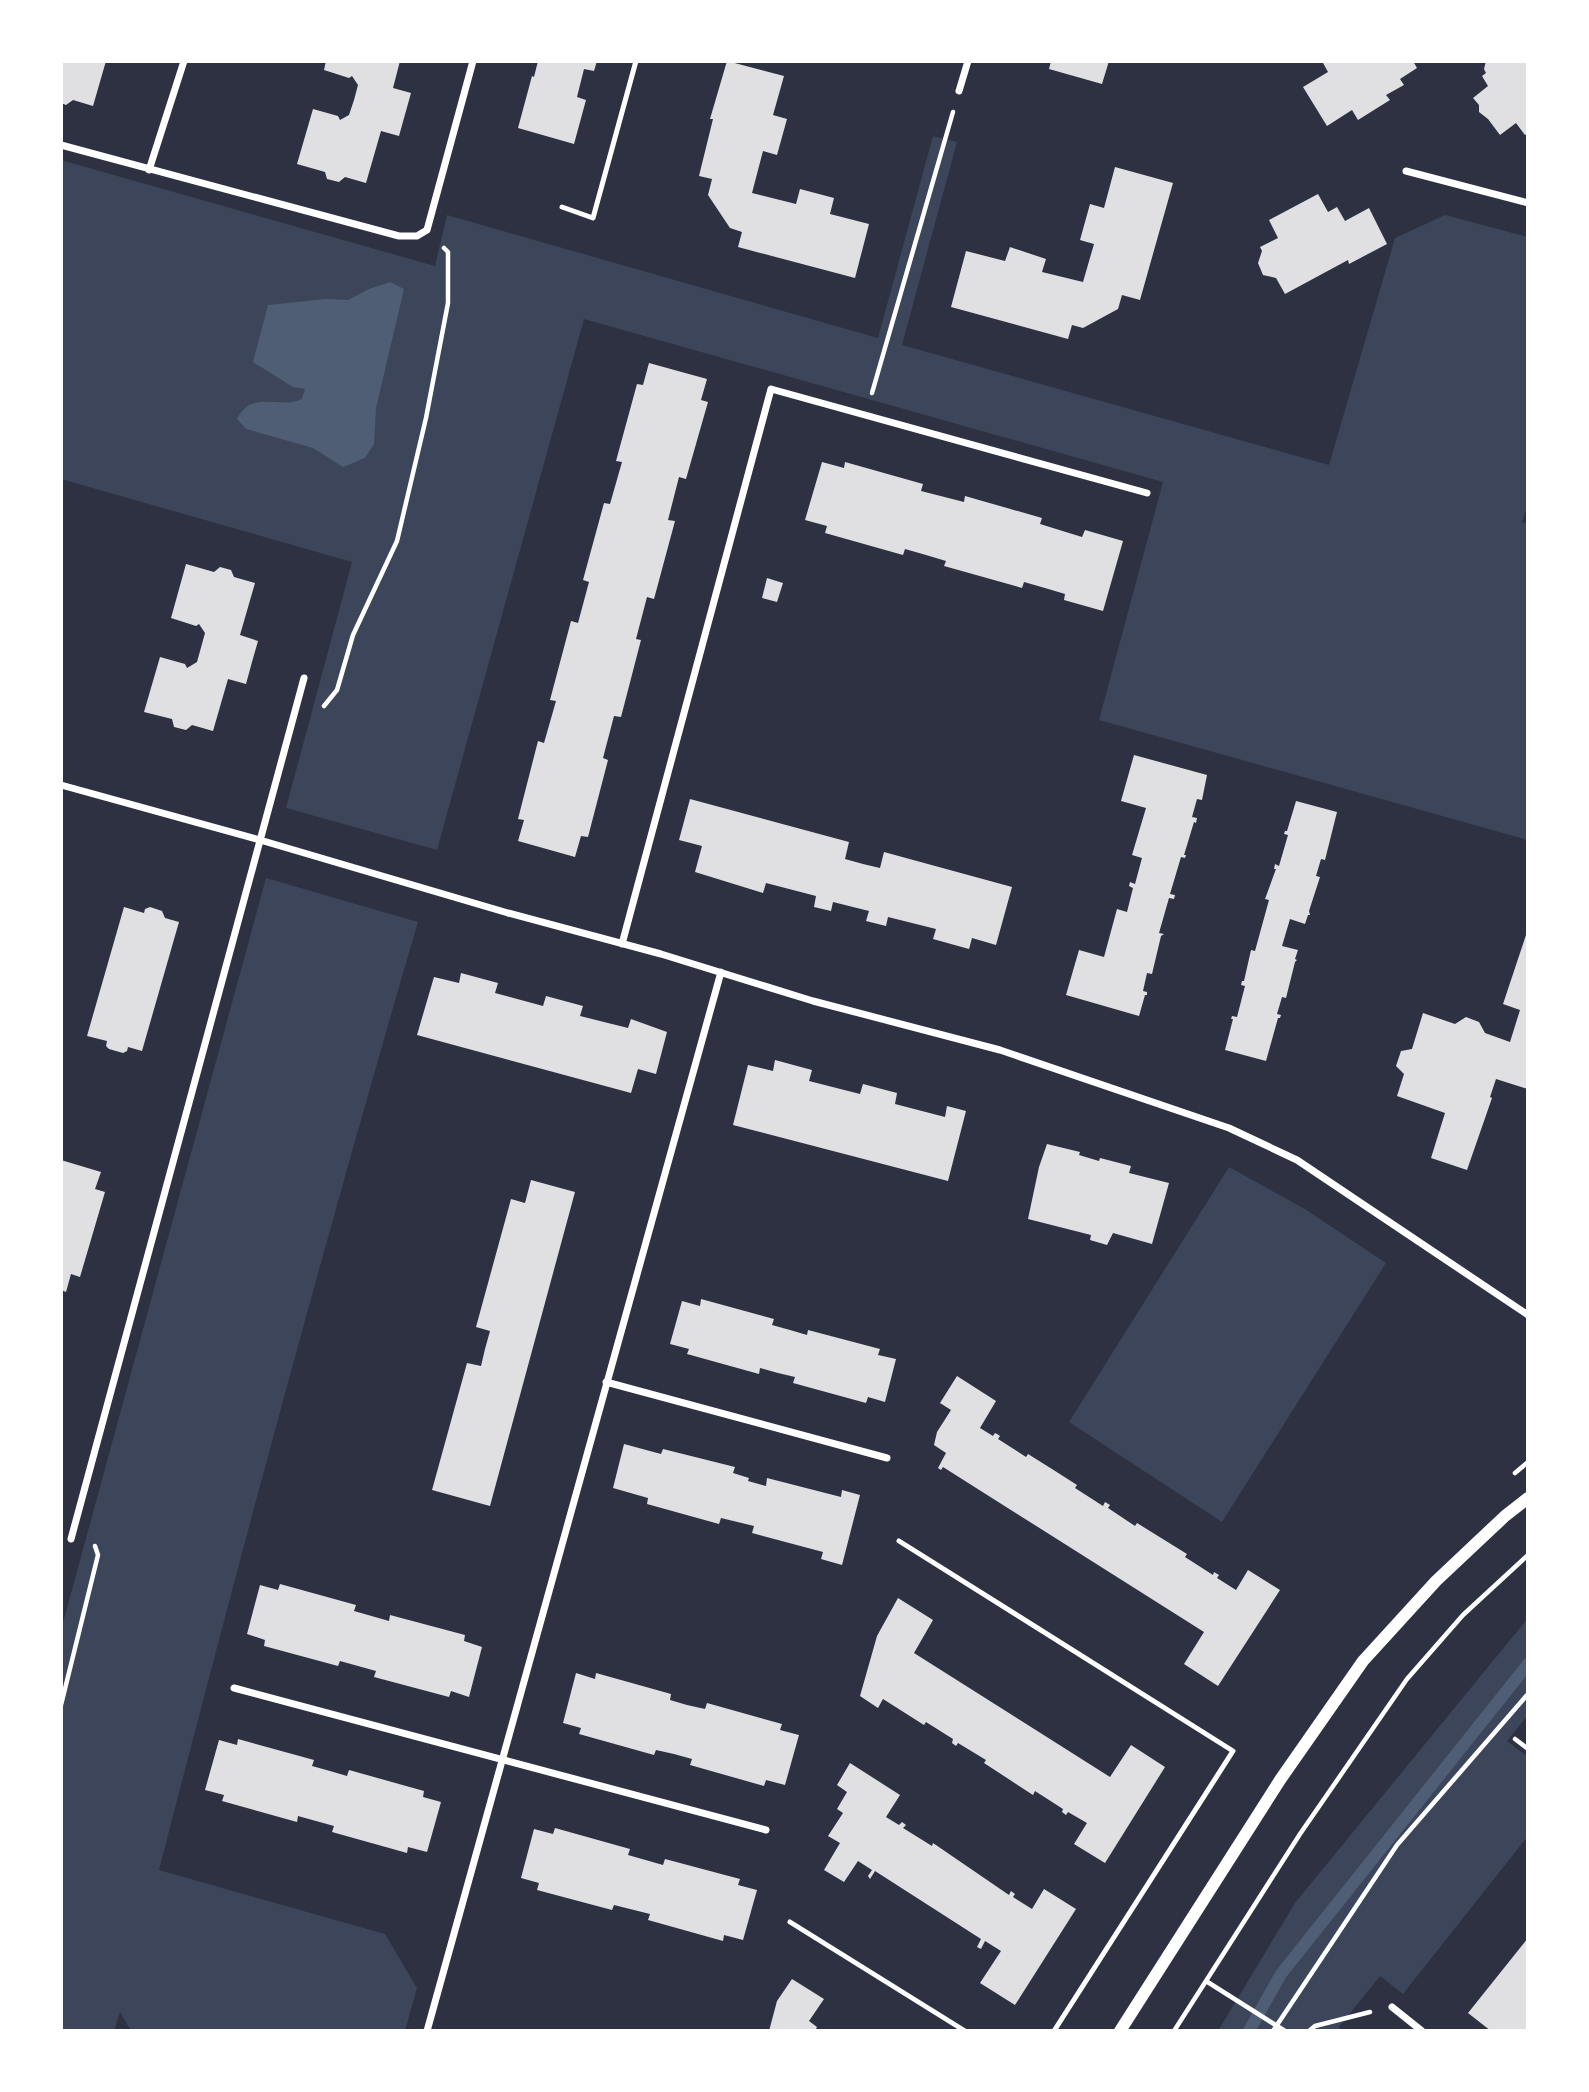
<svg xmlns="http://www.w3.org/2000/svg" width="1589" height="2092" viewBox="0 0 1589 2092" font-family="'DejaVu Sans',sans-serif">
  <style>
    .green { fill: #3c4559 }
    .water { fill: #4f5d75 }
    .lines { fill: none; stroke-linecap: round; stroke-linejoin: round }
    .stream { stroke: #4f5d75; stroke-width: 12 }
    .building { fill: #e0e0e3 }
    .path { stroke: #fff; stroke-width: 4.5 }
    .service { stroke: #fff; stroke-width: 5 }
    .minor { stroke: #fff; stroke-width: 7 }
    .tertiary { stroke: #fff; stroke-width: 12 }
  </style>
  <rect width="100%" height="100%" fill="#2d3142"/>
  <path class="green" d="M933 136 957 142 902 345 1329 465 1395 238 1445 215 1528 237V504L1522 522 1528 524V840L1099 720 1163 482 584 319 437 850 286 808 352 562 61 479V160L435 266 447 215 878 338Z
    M266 878 418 922C326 1236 241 1552 159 1870L385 1934 417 1988 405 2031H131L120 2012 114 2031H61V1630Z
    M1229 1167 1305 1209 1386 1263 1222 1522 1069 1422Z
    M1528 1618V1715L1507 1741 1528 1757V1836L1403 1994 1380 1976 1339 2027 1343 2031H1218L1295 1903Z"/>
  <path class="water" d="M390 282 404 289 376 408 374 444 365 458 343 467 313 448 246 429 237 419C252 389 278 410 302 399L305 389 293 387 253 362 268 305 326 299 348 300 369 289Z"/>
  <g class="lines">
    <path class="stream" d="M1249 2031 1281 1974 1528 1664"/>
  </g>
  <path class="building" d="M61 61H106L93 106 73 100 66 105 61 103Z
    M326 61H400L393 88 411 93 399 136 381 131 366 183 345 177 339 182 327 179 325 172 297 164 313 109 338 116 340 120 349 115 354 100 358 85 352 76 349 78 324 70Z
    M538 61H597L594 71 584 69 577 97 586 100 574 144 518 128 532 76 534 77Z
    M727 61 784 76 773 115 787 119 777 155 763 151 752 193 796 204 800 189 834 198 830 214 869 224 855 278 738 247 742 232 730 228 708 195 712 179 699 176 713 119H710Z
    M1051 61H1109L1102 84 1049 69Z
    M1322 61H1413L1417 68 1400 79 1404 85 1386 95 1390 100 1358 120 1352 110 1327 126 1303 87 1328 72Z
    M1486 61H1528V133L1525 135 1516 123 1500 135 1488 119 1479 112V105L1473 98 1488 86 1482 76 1486 73 1484 69Z
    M1115 167 1173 183 1140 300 1122 295 1118 309 1083 328 1072 325 1068 339 951 307 966 251 1005 261 1010 247 1046 259 1042 272 1083 282 1094 244 1080 240 1090 204 1104 208Z
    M1318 194 1328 212 1337 207 1345 221 1369 208 1387 244 1349 264 1348 260 1285 294 1276 278 1263 275 1258 263 1262 251 1260 247 1278 238 1269 220Z
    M649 363 707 379 701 400 708 402 686 479 679 477 668 520 675 521 654 599 647 597 636 639 641 640 621 717 614 716 603 758 608 760 588 837 581 836 575 857 518 841 524 820 518 819 538 741 544 743 556 701 550 700 571 621 578 623 589 582 583 580 604 503 610 504 622 462 616 461 637 384 643 385Z
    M822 462 844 468 845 462 923 484 921 491 964 502 965 496 1042 518 1040 524 1082 537 1085 530 1123 541 1103 611 1064 600 1065 594 1045 588 1024 582 1022 588 944 566 946 561 926 555 905 549 903 555 825 533 827 526 805 520Z
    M186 564 214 572 220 567 231 570 234 577 255 583 240 635 258 641 252 662 246 684 228 679 213 731 192 725 186 730 174 727 172 719 144 712 160 657 185 664 187 668 197 662 205 633 199 624 196 626 171 618Z
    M767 578 783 583 777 602 762 598Z
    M1134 755 1207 775 1202 800 1197 799 1192 817 1197 818 1196 823 1194 822 1184 855H1186L1185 858 1181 857 1170 894 1175 895 1174 899 1169 898 1159 933 1164 934 1161 936 1152 974 1147 973 1143 991 1147 992V995H1145L1139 1016 1066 995 1079 950 1104 957 1117 909 1127 912 1133 888 1129 886 1130 882 1135 884 1142 858 1132 855 1146 808 1121 801Z
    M690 799 849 842 845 859 863 864 880 868 884 852 1012 887 996 945 972 938 969 949 933 939 936 929 888 917 886 926 866 921 869 911 833 902 831 911 814 907 816 896 766 883 763 893 695 872 702 846 679 840Z
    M1296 801 1337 812 1325 860 1321 859 1316 876 1320 877 1309 911 1310 915H1308L1305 924 1290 919 1282 946 1298 950 1295 959 1297 960 1295 962 1286 998 1282 997 1277 1014 1281 1015 1280 1018H1278L1266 1061 1225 1050 1233 1019H1231L1232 1016 1237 1017 1245 986 1241 985 1242 981H1244L1251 950 1255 951 1269 900 1265 899 1276 869H1274L1275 864 1279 866 1288 835 1284 834 1285 831H1287Z
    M124 907 144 913 145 909 150 907 162 911 165 918 179 922 142 1051 128 1047 127 1051 123 1053 109 1049 106 1046 107 1041 87 1036Z
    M1528 929V1089L1496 1079 1490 1097 1492 1098 1467 1170 1431 1158 1445 1113 1397 1096 1404 1074 1396 1066 1401 1051 1412 1049 1423 1013 1455 1024 1466 1017 1479 1022 1485 1033 1510 1042 1520 1010 1503 1004Z
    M461 973 498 983 495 993 543 1006 546 996 583 1006 580 1016 628 1028 631 1019 667 1032 656 1074 638 1069 631 1093 417 1035 434 977 459 983Z
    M775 1060 812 1070 809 1081 860 1094 863 1084 878 1088 897 1093 895 1104 945 1117 947 1106 966 1111 948 1181 733 1125 748 1065 773 1071Z
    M1047 1144 1080 1152 1079 1155 1099 1161 1100 1158 1131 1166 1129 1173 1169 1183 1152 1244 1113 1233 1107 1245 1090 1240 1091 1235 1028 1219 1039 1167Z
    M61 1160 101 1172 95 1189 105 1192 80 1277 71 1274 66 1292 61 1290Z
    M531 1180 575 1192 490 1506 432 1490 467 1363 481 1366 485 1349 490 1331 476 1327 511 1199 525 1203Z
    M701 1299 774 1319 772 1325 790 1330 807 1335 808 1330 880 1349 878 1355 896 1359 885 1402 868 1397 866 1403 793 1383 795 1377 778 1373 760 1368 759 1374 687 1354 689 1349 670 1344 682 1301 700 1306Z
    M957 1376 996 1401 980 1428 993 1436 995 1433 997 1434 1000 1436 998 1439 1026 1457 1028 1454 1052 1469 1077 1485 1075 1488 1103 1506 1105 1502 1110 1505 1108 1508 1135 1526 1137 1523 1187 1554 1185 1557 1213 1575 1214 1572 1219 1575 1217 1578 1236 1590 1248 1570 1280 1590 1218 1686 1184 1664 1204 1632 943 1467 941 1470 938 1468 946 1453 934 1445 937 1432 951 1410 940 1403Z
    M624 1444 661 1454 663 1449 735 1467 733 1473 749 1478 748 1481 766 1486 767 1478 841 1497 842 1490 860 1495 842 1565 821 1559 823 1552 752 1533 754 1526 721 1518 719 1524 647 1504 648 1498 613 1488Z
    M280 1584 356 1605 354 1611 389 1621 390 1615 465 1635 464 1641 482 1647 469 1697 451 1691 449 1697 374 1677 376 1671 340 1661 338 1666 264 1646 265 1640 247 1634 260 1585 278 1590Z
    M898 1598 933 1620 914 1653 1110 1777 1131 1745 1165 1767 1105 1863 1074 1844 1087 1823 1068 1812 1066 1815 1062 1812 1063 1809 1035 1791 1033 1795 984 1763 986 1760 958 1743 956 1746 952 1743 953 1739 926 1722 924 1725 883 1699 878 1708 860 1696 877 1636Z
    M576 1673 595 1679 596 1673 671 1694 670 1700 687 1705 705 1709 707 1703 782 1724 780 1730 799 1735 785 1785 766 1780 764 1786 690 1765 692 1759 674 1754 656 1750 654 1755 579 1734 581 1728 563 1723Z
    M238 1739 314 1760 312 1766 330 1771 347 1776 349 1770 424 1791 423 1797 441 1802 427 1852 408 1847 407 1853 332 1832 334 1826 298 1816 297 1822 222 1801 224 1795 205 1790 219 1740 237 1745Z
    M850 1763 900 1795 886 1817 899 1825 902 1822 906 1825 903 1828 932 1846 933 1843 1009 1895 1011 1891 1015 1894 1013 1897 1032 1909 1044 1889 1076 1909 1015 2005 980 1983 1001 1951 985 1941 981 1949 977 1947 981 1939 875 1871 870 1879 868 1876 872 1870 858 1861 844 1882 824 1870 840 1843 828 1836 843 1813 837 1809 847 1792 837 1785Z
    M555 1828 630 1849 628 1855 663 1865 665 1859 740 1879 738 1885 757 1890 743 1940 724 1935 723 1941 648 1920 650 1914 614 1905 612 1910 537 1890 539 1883 521 1878 534 1829 553 1834Z
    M1528 1938V2031H1491L1468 2013Z
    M792 1979 824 1999 809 2021 817 2027 815 2031H769L777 2001Z"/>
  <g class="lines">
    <path class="path" d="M872 393 953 112
      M324 706 337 690 353 635 397 541 426 418 448 303V252L444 248
      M1515 1473 1528 1462
      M61 1705 98 1555 95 1546
      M1515 1739 1528 1749
      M1206 1981 1285 2031
      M1174 2031 1300 1834 1407 1679 1463 1615 1528 1555
      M1273 2031 1397 1845 1528 1694
      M1309 2031 1315 2026 1370 2012"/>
    <path class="service" d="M562 207 593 218 636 61
      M899 1541 1233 1751 1054 2031
      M790 1922 965 2031"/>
    <path class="minor" d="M959 91 968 61
      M61 145 399 236H417L427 230 473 61
      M149 170 184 61
      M1406 171 1528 203
      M61 785 260 840 508 913 661 954 813 1001 1000 1050 1229 1128 1297 1160 1528 1315
      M622 944 771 389 1147 493
      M606 1382 887 1458
      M71 1539 304 678
      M234 1688 766 1830
      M1392 2007 1422 2031
      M427 2031 721 972"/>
    <path class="tertiary" d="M1120 2031 1280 1780 1363 1661 1436 1581 1505 1516 1528 1498"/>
  </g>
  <rect width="1589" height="2092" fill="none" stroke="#ffffff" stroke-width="126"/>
</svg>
